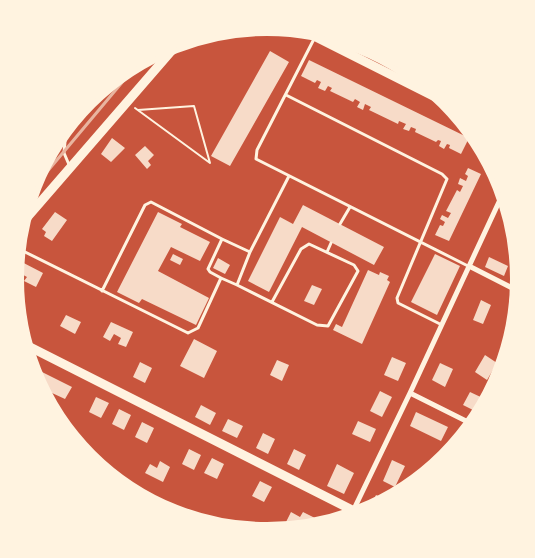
<svg xmlns="http://www.w3.org/2000/svg" width="535" height="558" viewBox="0 0 535 558" font-family="'Source Sans 3',sans-serif">
  <style>
    .building { fill: #f7dbc8 }
    .lines { fill: none; stroke-linecap: round; stroke-linejoin: round }
    .path { stroke: #fff3e0; stroke-width: 2 }
    .service { stroke: #fff3e0; stroke-width: 3 }
    .minor { stroke: #fff3e0; stroke-width: 5 }
    .tertiary { stroke: #fff3e0; stroke-width: 9 }
    .rail { stroke: #e9b49f; stroke-width: 3 }
    .rim { fill: none; stroke: #fff3e0; stroke-width: 6 }
  </style>
  <rect width="100%" height="100%" fill="#c8553d"/>
  <path class="building" d="M356 42 367 45 364 51 354 47Z
    M270 51 289 62 230 166 211 156Z
    M379 53 398 65 397 66 377 58Z
    M309 60 469 138 461 154 449 148 450 145 447 144 444 149 439 146 441 141 438 140 436 142 415 132 416 129 411 127 409 131 403 129 406 124 399 121 398 124 369 110 371 107 365 104 363 110 357 107 360 102 355 99 353 102 330 91 332 88 328 86 325 91 318 88 321 82 317 80 315 83 301 76Z
    M112 138 125 148 111 162 101 154Z
    M145 146 154 155 148 161 151 165 147 169 135 155Z
    M468 168 481 174 449 241 435 235 440 225 443 226 445 222 440 219 442 215 448 218 451 213 446 211 457 190 460 192 463 186 458 184 460 178 466 181 468 176 465 174Z
    M303 205 384 247 374 265 302 227 269 292 248 281 280 217 293 224Z
    M55 212 67 220 52 241 44 236 46 232 42 229Z
    M158 212 182 224 180 227 210 242 200 261 171 247 158 271 209 298 196 325 142 299 139 303 117 292Z
    M173 254 183 259 180 265 170 260Z
    M435 254 460 266 437 315 411 302Z
    M489 257 508 266 504 276 485 267Z
    M218 258 230 265 225 274 213 268Z
    M16 259 43 273 36 287 24 281 27 277 14 270Z
    M368 270 379 275 380 272 389 276 387 280 390 282 362 344 333 330 336 324 342 327Z
    M312 285 322 289 314 305 304 301Z
    M481 300 491 305 483 324 473 320Z
    M66 315 81 322 75 334 60 326Z
    M111 322 133 332 126 347 118 344 121 338 114 334 110 341 103 337Z
    M194 339 217 351 204 378 180 366Z
    M485 355 497 363 487 380 475 372Z
    M392 357 406 363 398 381 384 375Z
    M277 360 289 365 282 381 270 375Z
    M140 362 152 368 145 383 133 377Z
    M440 363 453 369 445 387 432 380Z
    M40 371 72 387 65 399 39 387 35 382Z
    M380 391 392 397 382 417 370 411Z
    M470 392 487 400 479 413 463 405Z
    M96 397 109 403 101 418 89 412Z
    M201 405 216 413 210 425 195 417Z
    M119 409 131 415 124 430 112 424Z
    M416 412 448 427 441 441 410 426Z
    M228 419 243 426 237 438 222 431Z
    M358 421 376 429 370 442 352 434Z
    M142 422 154 428 147 443 135 437Z
    M263 433 275 439 268 454 256 448Z
    M189 449 201 455 194 470 182 464Z
    M294 449 306 455 299 470 287 464Z
    M212 458 224 464 217 479 204 473Z
    M392 460 405 466 395 487 383 481Z
    M160 461 170 467 163 482 145 473 150 464 157 468Z
    M337 464 354 473 344 494 327 486Z
    M260 481 272 487 264 502 252 496Z
    M376 495 387 500 374 509 370 507Z
    M291 512 300 517 303 512 315 518 311 525 290 529 284 526Z"/>
  <g class="lines">
    <path class="path" d="M135 108 210 163 194 106 138 110"/>
    <path class="service" d="M315 37 257 150 256 159 468 266
      M286 95 442 174 447 179 397 298 398 303 442 325
      M66 130 64 153 70 167
      M340 224 350 207
      M222 239 250 252
      M19 249 188 333 198 328 221 278 237 285
      M327 252 331 243
      M102 291 145 205 151 202 222 239 208 269 210 272 221 278
      M272 302 301 249 309 244 354 265 358 271 328 326 317 325 237 285 250 252 289 176"/>
    <path class="minor" d="M469 266 520 292
      M410 393 472 424
      M353 511 410 393 505 189"/>
    <path class="tertiary" d="M306 32 453 106
      M24 221 180 41
      M26 345 362 515"/>
    <path class="rail" d="M30 192 135 67"/>
  </g>
  <path d="M0 0H535V558H0ZM21 279a246 246 0 1 1 492 0a246 246 0 1 1-492 0Z" fill="#fff3e0" fill-rule="evenodd"/>
  <path class="rim" d="M21 279a246 246 0 1 1 492 0a246 246 0 1 1-492 0Z"/>
</svg>
